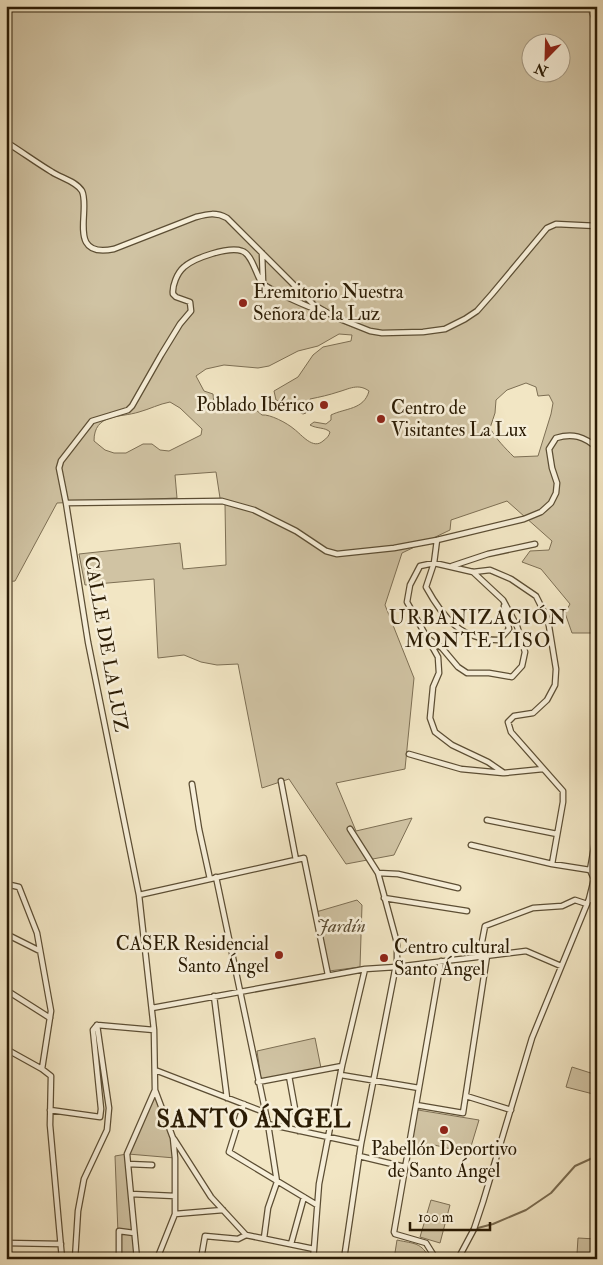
<svg xmlns="http://www.w3.org/2000/svg" width="603" height="1265" viewBox="0 0 603 1265" font-family="'IM FELL Double Pica',serif">
  <style>
    .green { fill: #d0c3a3; stroke: #7d6f54; fill-rule: evenodd }
    .lines { fill: none; stroke-linecap: round; stroke-linejoin: round }
    .stream { stroke: #796b50; stroke-width: 2 }
    .minor-casing { stroke: #5c4e34; stroke-width: 7 }
    .minor { stroke: #f7efd9; stroke-width: 4.5 }
    .poi-dot { fill: #8f2418; stroke: #f7efd9; stroke-width: 2 }
    .labels { text-anchor: middle; dominant-baseline: central; stroke-width: 5; stroke-linejoin: round; paint-order: stroke }
    .poi-label { font-size: 19px; fill: #2a1b04; stroke: #f7efd9; text-anchor: start }
    .street-label { font-size: 19px; fill: #2a1b04; stroke: #f7efd9 }
    .park-label { font-size: 19px; font-style: italic; fill: #5c4d34; stroke: #f7efd9 }
    .neighbourhood-label { font-size: 20px; letter-spacing: 1px; fill: #2a1b04; stroke: #f7efd9 }
    .district-label { font-size: 24px; font-weight: bold; letter-spacing: 1px; fill: #2a1b04; stroke: #f7efd9 }
  </style>
  <rect width="100%" height="100%" fill="#f2e6c4"/>
  <filter id="stains"><feTurbulence type="fractalNoise" baseFrequency=".004" numOctaves="4"/><feColorMatrix values="0 0 0 0 .2 0 0 0 0 .09 0 0 0 0 .02 0 0 0 .5 -.17"/></filter>
  <radialGradient id="worn" r=".72"><stop offset=".6" stop-color="#630" stop-opacity="0"/><stop offset="1" stop-color="#630" stop-opacity=".3"/></radialGradient>
  <path class="green" d="M6 6H584L588 10 592 20 597 22V633H572L565 613 570 604 541 569 522 562 530 551 549 550 552 541 507 501 451 520 450 530 402 553 385 605 414 678 405 769 336 783 356 831 412 818 394 855 346 864 289 779 262 788 238 664 217 665 201 662 184 655 158 658 154 579 85 585 79 554 180 543 183 569 226 565 225 504 220 498 216 472 175 475 177 498 57 503 15 581 6 582ZM530 42H560V72H530ZM339 334 352 335 351 341 323 347 313 355 298 377 274 391 276 400 303 414 306 413 310 399C320 397 329 395 338 392 349 389 358 383 369 391 364 410 345 408 331 415V420L326 424 314 422 310 425C317 429 325 427 330 432 329 436 327 438 323 441 313 450 302 435 294 429 287 423 270 414 262 415L256 410V404L253 401 234 404 226 401 217 407 214 404 213 394 204 391 196 376 206 369 224 365 258 368 269 366 298 351 318 346ZM526 383 536 387 538 396 549 395 553 403 551 414 538 456 514 457C505 448 496 439 490 428L495 413 496 400 507 390ZM170 402 180 408 202 429 201 435 169 451 160 450 152 444H143L126 453H114L105 450 94 441C94 413 120 418 139 412 150 409 159 404 170 402Z
    M357 900 362 905 360 967 329 971 316 912Z
    M315 1038 321 1068 261 1079 257 1051Z
    M572 1067 597 1075V1095L566 1087Z
    M155 1090 173 1138 175 1158 128 1154 137 1259H119L115 1156 127 1154Z
    M418 1110 479 1120 469 1153 434 1145 431 1153 414 1150 416 1141 410 1140 415 1115Z
    M431 1200 450 1205 440 1243 420 1237Z
    M578 1238 596 1239 595 1255 577 1254Z
    M397 1240C415 1244 421 1242 430 1259H394Z"/>
  <g class="lines">
    <path class="stream" d="M474 1229 493 1224 526 1210 551 1193 575 1166 597 1156"/>
    <defs>
      <path id="minor" d="M6 142C22 152 37 163 52 172 61 178 76 181 82 191 91 210 66 259 114 249L196 217C208 214 216 212 227 218L314 305 335 317 370 331 382 333 423 332 445 329 465 319 477 311 492 294 547 228 556 224 597 226
        M262 253 263 282
        M66 503 222 501 254 510 296 531 326 551 337 554 394 548 437 540 524 519 541 512 551 503 556 493 557 483 552 468 549 449 556 438C572 433 584 436 597 448
        M437 540 434 563 426 587C443 618 461 640 499 640L509 629 504 606
        M452 566 488 554 535 544
        M427 638 442 648 458 667 467 673H489L512 677 522 666 525 652 517 626 503 600 473 572
        M409 754 461 769 503 773
        M543 769 504 773 488 762 452 745 435 732 430 718 433 687 439 673 438 657 407 602 410 585 420 566 434 563 473 572 490 570 511 579 536 596 548 620 556 669 555 685 547 700 533 713 514 716 508 722 511 732 563 791V802L552 864
        M281 781 296 860
        M192 784 199 829 210 879
        M487 820 557 834
        M471 845 552 864 590 870
        M378 873 398 874 458 888
        M216 877 268 1124 277 1182 268 1208 264 1238
        M6 884 19 887 37 933 51 1011 42 1069 51 1076 50 1125 62 1259
        M139 895 304 858 328 975
        M384 898 467 911
        M589 899 597 902
        M6 934 40 951
        M479 957 485 926 533 908 562 906 575 900 587 904
        M6 990 50 1018
        M214 996 227 1098
        M152 1008 365 969 396 967 526 951 561 966
        M6 1049 42 1069
        M155 1070 264 1112
        M341 1075 419 1088
        M289 1076 299 1131
        M258 1082 342 1066
        M466 1096 511 1110
        M244 1104 229 1152 317 1205
        M416 1105 463 1113 487 956
        M50 1110 100 1117 101 1109 93 1030 97 1025
        M268 1124 361 1144
        M174 1139 211 1197 246 1235 314 1249 313 1259
        M359 1156 405 1167
        M128 1164 152 1165
        M131 1194 175 1196
        M175 1214 223 1210
        M6 1243 61 1244
        M291 1244 304 1197
        M314 1249 319 1184 342 1066 365 969
        M75 1259 78 1211 84 1179 107 1130 109 1108 97 1025 154 1030
        M119 1259V1231L134 1233
        M137 1259 127 1154 155 1090
        M157 1259 175 1214V1158L173 1138 155 1090 154 1030 139 895 88 642 66 503 59 468 61 461 92 421 128 410 132 406 161 355 180 324 191 311 190 302 176 297 173 294C172 286 177 273 184 267 194 258 229 246 242 251 252 254 256 275 262 283 269 290 314 310 325 312
        M201 1259 205 1236 238 1239 246 1235
        M344 1259 361 1144 397 960V943L378 873 350 829
        M436 1259 426 1243 395 1234 394 1232 441 961
        M458 1259 474 1229 483 1202 532 1038 589 899 594 879 590 870 597 830"/>
    </defs>
    <use href="#minor" class="minor-casing"/>
    <use href="#minor" class="minor"/>
  </g>
  <g class="poi-dot">
    <circle cx="243" cy="303" r="5"/>
    <circle cx="324" cy="405" r="5"/>
    <circle cx="381" cy="419" r="5"/>
    <circle cx="279" cy="955" r="5"/>
    <circle cx="384" cy="958" r="5"/>
    <circle cx="444" cy="1130" r="5"/>
  </g>
  <g class="labels">
    <g class="poi-label">
      <text x="253" y="292">Eremitorio Nuestra<tspan x="253" dy="22">Señora de la Luz</tspan></text>
      <text x="314" y="405" text-anchor="end">Poblado Ibérico</text>
      <text x="391" y="408">Centro de<tspan x="391" dy="22">Visitantes La Lux</tspan></text>
      <text x="269" y="944" text-anchor="end">CASER Residencial<tspan x="269" dy="22">Santo Ángel</tspan></text>
      <text x="394" y="947">Centro cultural<tspan x="394" dy="22">Santo Ángel</tspan></text>
      <text x="444" y="1149" text-anchor="middle">Pabellón Deportivo<tspan x="444" dy="22">de Santo Ángel</tspan></text>
    </g>
    <g class="street-label">
      <text transform="translate(106 644) rotate(80)">CALLE DE LA LUZ</text>
    </g>
    <g class="park-label">
      <text x="341" y="926">Jardín</text>
    </g>
    <g class="neighbourhood-label">
      <text x="478" y="617">URBANIZACIÓN<tspan x="478" dy="23">MONTE LISO</tspan></text>
    </g>
    <g class="district-label">
      <text x="254" y="1119">SANTO ÁNGEL</text>
    </g>
  </g>
  <rect width="603" height="1265" fill="none" stroke="#f2e6c4" stroke-width="25"/>
  <rect x="8" y="8" width="588" height="1250" fill="none" stroke="#2a1b04" stroke-width="2.5"/>
  <rect x="12" y="12" width="578" height="1240" fill="none" stroke="#2a1b04"/>
  <g transform="translate(546 58) rotate(203)"><circle r="24" fill="#f7efd9" stroke="#a59a84"/>
  <path d="M0-4L9 19L0 12L-9 19Z" fill="#8f2418"/>
  <text y="-8" font-size="14" font-weight="bold" text-anchor="middle" fill="#2a1b04">N</text>
  </g>
  <path d="M410 1222v8h80v-8" fill="none" stroke="#2a1b04" stroke-width="2.5"/>
  <text x="418" y="1222" font-size="15" fill="#2a1b04" stroke="#f7efd9" stroke-width="4" paint-order="stroke">100 m</text>
  <rect width="100%" height="100%" filter="url(#stains)"/>
  <rect width="100%" height="100%" fill="url(#worn)"/>
</svg>
